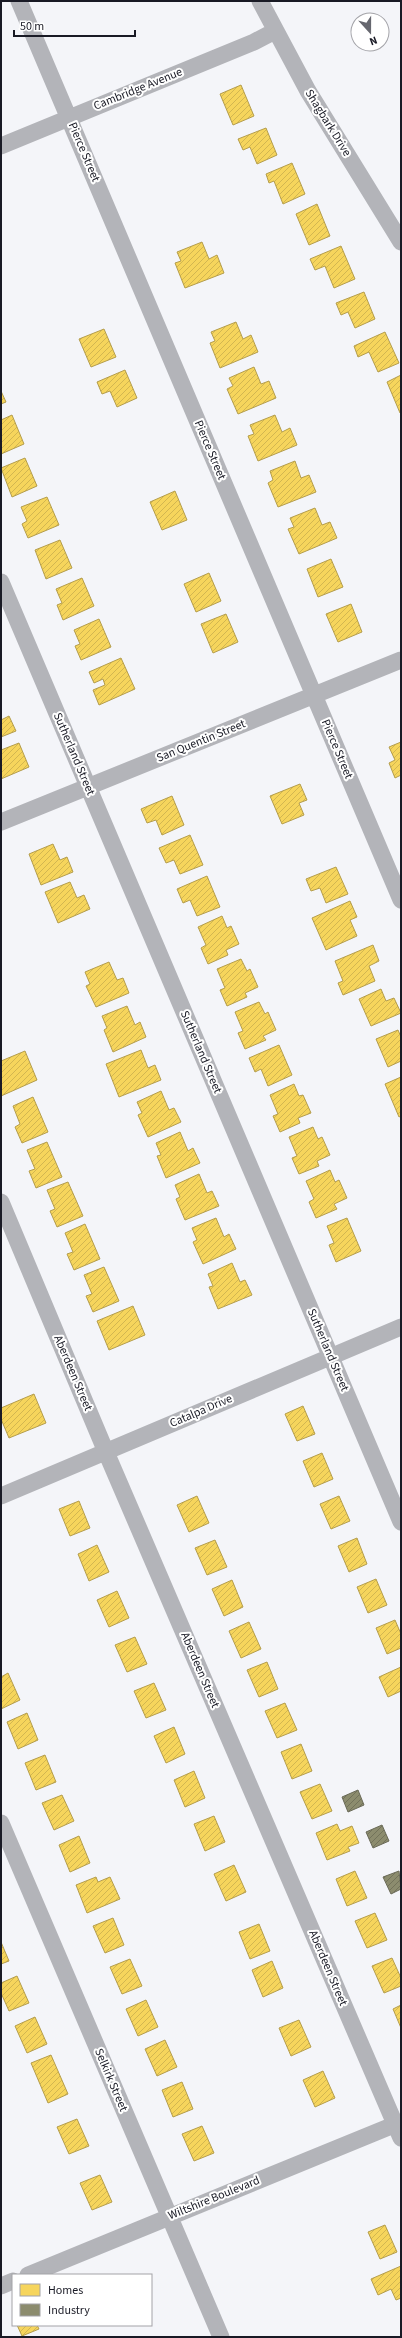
<svg xmlns="http://www.w3.org/2000/svg" width="402" height="2338" viewBox="0 0 402 2338" font-family="'Source Sans 3',sans-serif">
  <style>
    .homes { fill: url(#homes-hatch); stroke: #b49d4c }
    .industry { fill: url(#industry-hatch); stroke: #6a6a58 }
    .lines { fill: none; stroke-linecap: round; stroke-linejoin: round }
    .minor { stroke: #b3b4b9; stroke-width: 17 }
    .labels { text-anchor: middle; dominant-baseline: central; stroke-width: 4; stroke-linejoin: round; paint-order: stroke }
    .street-label { font-size: 12px; fill: #191a25; stroke: #fff }
  </style>
  <defs>
    <pattern id="homes-hatch" width="6" height="6" patternUnits="userSpaceOnUse"><rect width="6" height="6" fill="#f6d55c"/><path d="M-1 1l2-2M0 6l6-6M5 7l2-2" fill="none" stroke="#d2b650"/></pattern>
    <pattern id="industry-hatch" width="6" height="6" patternUnits="userSpaceOnUse"><rect width="6" height="6" fill="#8c8c6e"/><path d="M-1 1l2-2M0 6l6-6M5 7l2-2" fill="none" stroke="#72725a"/></pattern>
  </defs>
  <rect width="100%" height="100%" fill="#f4f5f9"/>
  <path class="homes" d="M241 85 254 116 233 125 220 94Z
    M266 128 277 155 257 164 250 147 243 150 238 139Z
    M292 163 305 194 283 204 274 181 269 183 266 174Z
    M317 204 330 236 309 245 296 214Z
    M202 242 209 259 217 255 224 273 185 288 175 263 181 261 177 252Z
    M341 246 355 279 334 288 325 266 315 270 310 259Z
    M364 292 375 319 355 328 348 312 341 315 336 303Z
    M236 322 243 339 251 335 258 352 220 368 210 343 215 341 211 332Z
    M104 329 116 357 91 367 79 339Z
    M385 332 399 363 378 372 369 352 358 357 354 346Z
    M254 367 261 384 269 381 276 398 238 414 227 389 233 386 229 378Z
    M125 370 137 398 117 407 110 391 102 394 97 382Z
    M401 375V412L400 413 387 382Z
    M1 391 6 402 1 404Z
    M12 415 24 444 1 454V420Z
    M275 415 282 432 290 428 297 445 258 461 248 436 254 434 250 425Z
    M25 458 37 486 12 497 1 468Z
    M295 461 301 478 309 475 316 492 278 507 268 483 273 480 270 471Z
    M175 491 187 520 162 530 150 502Z
    M47 497 59 525 28 538 22 524 27 521 21 507Z
    M315 508 322 525 330 522 337 538 299 554 288 529 294 527 290 518Z
    M60 540 72 568 46 579 35 550Z
    M331 559 343 587 318 597 307 569Z
    M209 573 221 601 196 612 184 584Z
    M82 578 94 606 63 620 57 605 62 603 56 589Z
    M351 604 362 632 338 642 326 614Z
    M226 614 238 642 213 653 201 624Z
    M99 619 111 647 81 660 75 646 80 644 74 630Z
    M121 658 135 689 99 705 93 690 105 685 103 679 94 683 89 672Z
    M9 716 16 731 1 737V720Z
    M401 742V775L395 778 389 763 395 760 389 747Z
    M19 743 29 767 1 779V750Z
    M300 784 307 800 299 803 304 815 282 824 270 796Z
    M172 796 184 825 162 835 156 820 147 823 141 809Z
    M190 835 203 865 180 874 174 860 166 863 159 848Z
    M53 844 60 860 67 857 73 872 41 885 29 854Z
    M336 867 348 894 326 903 320 888 311 891 306 879Z
    M207 876 220 907 197 916 190 900 183 903 177 889Z
    M70 882 77 898 84 895 90 909 58 923 45 892Z
    M350 901 357 917 350 920 357 936 326 950 312 918Z
    M222 916 227 928 231 926 239 944 226 950 228 955 208 964 201 948 206 945 198 927Z
    M373 945 379 961 369 966 375 981 343 995 338 983 343 981 335 961Z
    M241 959 247 971 250 969 258 987 245 993 247 997 227 1006 220 990 225 988 217 969Z
    M109 962 117 980 123 978 129 993 96 1007 86 986 90 984 85 972Z
    M381 989 386 1001 394 998 401 1013 371 1026 359 999Z
    M259 1002 265 1014 268 1012 276 1030 263 1036 266 1040 245 1049 238 1033 243 1031 235 1012Z
    M127 1006 135 1025 140 1022 146 1037 113 1052 104 1030 107 1028 102 1016Z
    M398 1030 401 1037V1061L388 1067 376 1039Z
    M279 1045 292 1075 268 1086 261 1069 255 1072 249 1058Z
    M141 1050 148 1068 155 1065 161 1080 119 1097 106 1064Z
    M25 1051 37 1080 1 1096V1061Z
    M401 1077V1116L399 1117 385 1084Z
    M294 1084 299 1096 303 1095 311 1113 298 1118 300 1123 280 1132 273 1116 278 1114 270 1095Z
    M161 1091 169 1110 174 1108 181 1122 148 1137 138 1115 142 1113 137 1102Z
    M33 1097 48 1132 22 1143 15 1127 20 1124 13 1106Z
    M313 1127 318 1139 322 1137 330 1155 317 1161 319 1166 299 1174 292 1158 297 1156 289 1137Z
    M180 1132 188 1151 193 1148 200 1163 166 1178 157 1156 161 1155 156 1143Z
    M47 1142 62 1177 36 1188 29 1171 35 1169 27 1150Z
    M330 1170 335 1182 339 1180 347 1198 334 1204 337 1209 316 1218 309 1202 314 1199 306 1181Z
    M199 1174 207 1193 212 1191 219 1206 185 1220 176 1199 180 1197 175 1185Z
    M68 1182 83 1216 57 1227 50 1211 55 1209 47 1190Z
    M216 1218 224 1237 229 1234 236 1249 203 1264 193 1242 197 1240 192 1228Z
    M347 1218 361 1251 336 1262 329 1245 334 1243 327 1226Z
    M85 1224 100 1259 74 1270 67 1254 73 1252 65 1233Z
    M232 1263 240 1282 245 1280 252 1295 218 1309 209 1287 213 1286 208 1274Z
    M104 1267 119 1301 93 1312 86 1296 92 1294 84 1275Z
    M133 1306 145 1335 109 1350 97 1321Z
    M34 1394 46 1423 9 1438 1 1419V1408Z
    M303 1406 315 1434 297 1441 285 1414Z
    M322 1453 333 1479 314 1487 303 1461Z
    M197 1496 209 1523 189 1532 177 1505Z
    M339 1496 350 1521 331 1529 320 1504Z
    M79 1501 90 1528 70 1536 59 1509Z
    M357 1538 367 1564 349 1572 338 1546Z
    M215 1540 227 1567 207 1575 195 1548Z
    M97 1545 109 1572 89 1581 78 1554Z
    M376 1579 387 1605 368 1613 357 1587Z
    M232 1580 243 1607 224 1616 212 1589Z
    M117 1591 129 1618 109 1627 97 1600Z
    M395 1620 401 1634V1648L387 1654 376 1628Z
    M249 1622 261 1649 241 1658 229 1631Z
    M135 1637 147 1664 127 1672 115 1645Z
    M267 1662 278 1689 259 1697 247 1670Z
    M401 1667V1691L388 1697 379 1677Z
    M8 1673 20 1700 1 1709V1677Z
    M154 1683 166 1710 146 1718 134 1691Z
    M285 1703 297 1730 277 1738 265 1711Z
    M27 1713 38 1740 18 1749 7 1722Z
    M174 1727 185 1754 166 1763 154 1736Z
    M301 1744 312 1771 292 1779 281 1752Z
    M45 1755 56 1782 36 1790 25 1763Z
    M194 1771 205 1798 185 1807 174 1780Z
    M320 1784 332 1811 312 1819 300 1792Z
    M62 1795 74 1821 54 1830 42 1803Z
    M214 1816 225 1842 205 1851 194 1824Z
    M337 1824 340 1831 352 1826 359 1843 348 1847 350 1851 327 1860 316 1833Z
    M79 1836 90 1863 70 1872 59 1845Z
    M234 1865 246 1892 226 1901 214 1874Z
    M355 1871 367 1898 347 1906 336 1879Z
    M96 1877 98 1882 110 1877 120 1899 87 1913 76 1885Z
    M375 1913 387 1940 367 1948 355 1921Z
    M113 1918 124 1945 105 1953 93 1926Z
    M259 1924 270 1951 250 1959 239 1932Z
    M1 1942 9 1961 1 1964Z
    M392 1958 401 1978V1986L384 1993 372 1966Z
    M130 1959 142 1986 122 1994 110 1967Z
    M272 1961 283 1988 263 1997 252 1970Z
    M17 1976 29 2003 9 2011 1 1993V1983Z
    M146 2000 158 2027 138 2036 126 2009Z
    M401 2005V2028L393 2009Z
    M35 2017 47 2044 27 2053 15 2026Z
    M299 2020 311 2047 291 2056 279 2028Z
    M165 2040 177 2067 157 2076 145 2049Z
    M51 2055 68 2094 48 2103 31 2063Z
    M323 2071 335 2098 315 2107 303 2080Z
    M182 2082 193 2109 173 2117 162 2090Z
    M77 2119 89 2146 69 2154 57 2127Z
    M202 2126 214 2153 194 2161 182 2134Z
    M100 2175 112 2202 92 2210 80 2183Z
    M385 2225 397 2252 380 2259 368 2232Z
    M401 2266V2298L396 2300 391 2289 378 2295 371 2279Z
    M17 2325H37L39 2329 22 2336Z"/>
  <path class="industry" d="M358 1790 364 1805 348 1812 342 1797Z
    M382 1825 389 1841 373 1848 366 1832Z
    M399 1871 401 1889 391 1894 383 1877Z"/>
  <g class="lines">
    <path class="minor" d="M19 1 401 900
      M260 1 308 91 401 242
      M1 146 254 42 275 31
      M1 582 401 1522
      M1 822 401 660
      M1 1202 106 1452 401 2138
      M1 1496 401 1327
      M1 1823 221 2337
      M28 2275 401 2122
      M1 2286 13 2281"/>
  </g>
  <g class="labels">
    <g class="street-label">
      <text transform="translate(138 89) rotate(-22)">Cambridge Avenue</text>
      <text transform="translate(328 123) rotate(58)">Shagbark Drive</text>
      <text transform="translate(84 152) rotate(67)">Pierce Street</text>
      <text transform="translate(210 450) rotate(67)">Pierce Street</text>
      <text transform="translate(201 741) rotate(-22)">San Quentin Street</text>
      <text transform="translate(337 749) rotate(67)">Pierce Street</text>
      <text transform="translate(74 754) rotate(67)">Sutherland Street</text>
      <text transform="translate(201 1052) rotate(67)">Sutherland Street</text>
      <text transform="translate(328 1350) rotate(67)">Sutherland Street</text>
      <text transform="translate(73 1373) rotate(67)">Aberdeen Street</text>
      <text transform="translate(201 1411) rotate(-23)">Catalpa Drive</text>
      <text transform="translate(200 1670) rotate(67)">Aberdeen Street</text>
      <text transform="translate(328 1968) rotate(67)">Aberdeen Street</text>
      <text transform="translate(111 2080) rotate(67)">Selkirk Street</text>
      <text transform="translate(214 2198) rotate(-22)">Wiltshire Boulevard</text>
    </g>
  </g>
  <rect width="402" height="2338" fill="none" stroke="#191a25" stroke-width="4"/>
  <rect x="12" y="2274" width="140" height="52" fill="#ffffff" stroke="#a3a3a8"/>
  <rect x="20" y="2284" width="20" height="12" fill="#f6d55c" stroke="#a3a3a8"/>
  <text x="48" y="2294" font-size="12" fill="#191a25">Homes</text>
  <rect x="20" y="2304" width="20" height="12" fill="#8c8c6e" stroke="#a3a3a8"/>
  <text x="48" y="2314" font-size="12" fill="#191a25">Industry</text>
  <g transform="translate(370 32) rotate(159)"><circle r="19" fill="#ffffff" stroke="#a3a3a8"/>
  <path d="M0-3L7 15L0 10L-7 15Z" fill="#66676f"/>
  <text y="-6" font-size="11" font-weight="bold" text-anchor="middle" fill="#191a25">N</text>
  </g>
  <path d="M14 30v6h121v-6" fill="none" stroke="#191a25" stroke-width="2"/>
  <text x="20" y="30" font-size="12" fill="#191a25" stroke="#ffffff" stroke-width="3" paint-order="stroke">50 m</text>
</svg>
